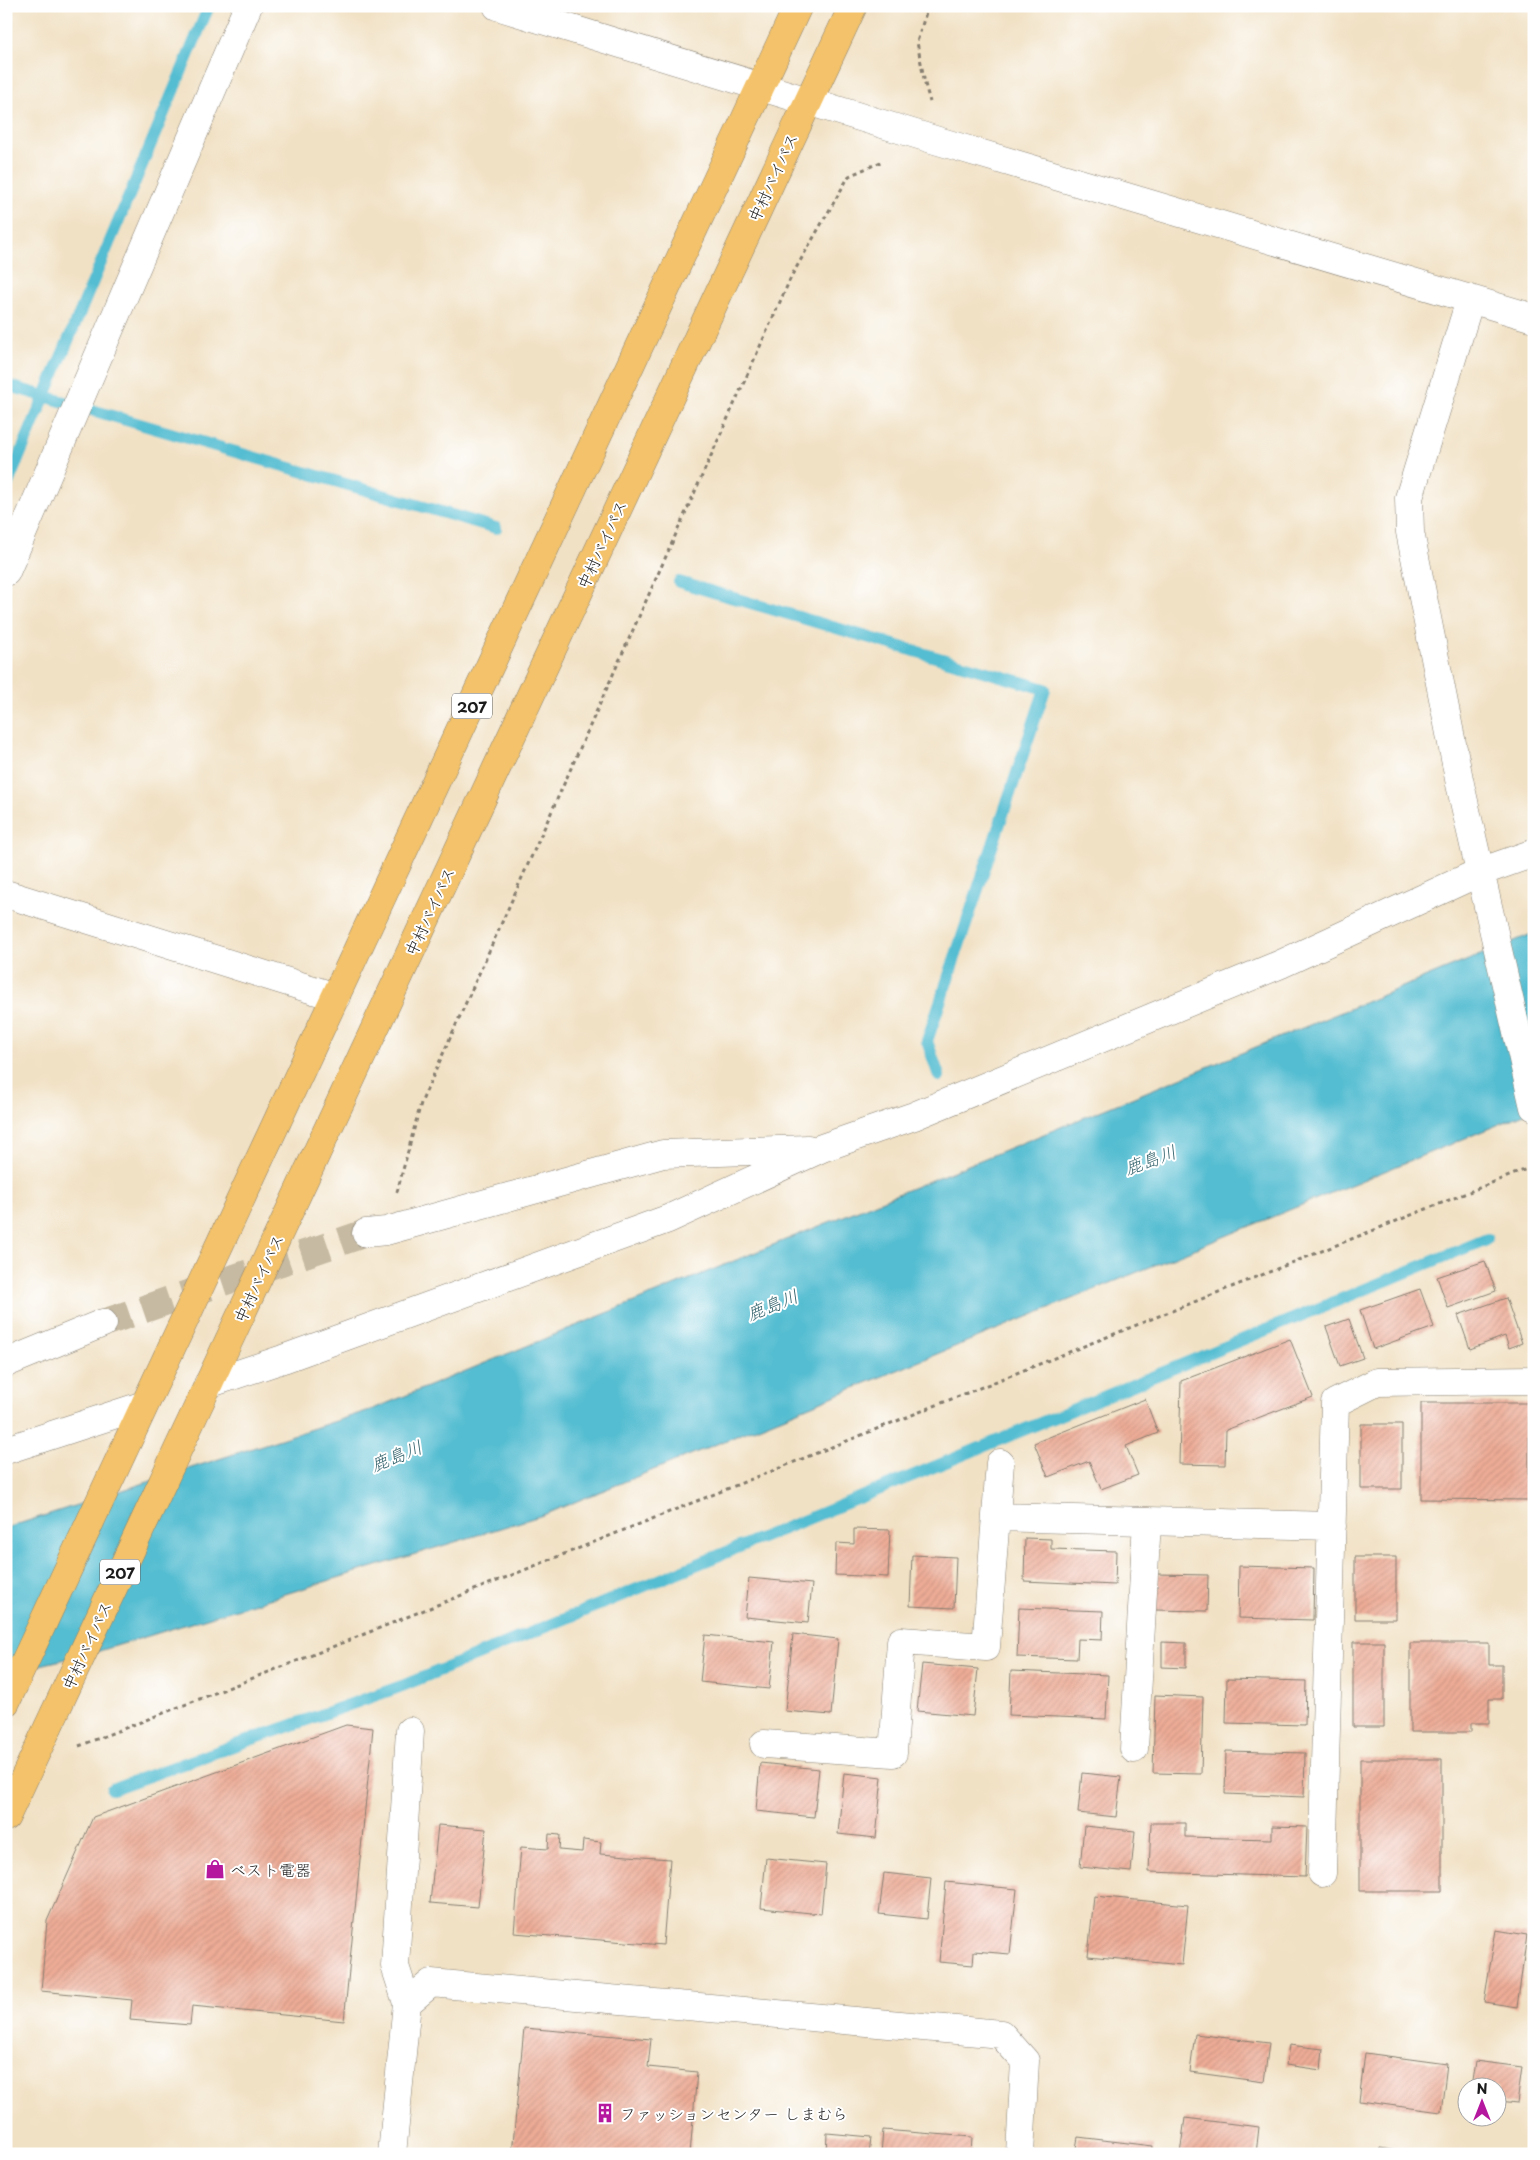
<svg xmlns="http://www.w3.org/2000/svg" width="1540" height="2160" viewBox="0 0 1540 2160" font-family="'Playpen Sans','Klee One',sans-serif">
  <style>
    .water { fill: #54bdd1; stroke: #386c76 }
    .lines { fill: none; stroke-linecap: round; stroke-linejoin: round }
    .stream { stroke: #54bdd1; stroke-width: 12 }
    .building { fill: url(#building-hatch) }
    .minor-tunnel { stroke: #c6baa2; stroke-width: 28; stroke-dasharray: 28 14; stroke-linecap: butt }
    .minor-casing { stroke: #867e70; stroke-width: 29 }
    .highway-casing { stroke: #867e70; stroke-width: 29 }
    .path { stroke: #867e70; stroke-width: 3; stroke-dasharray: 4 4; stroke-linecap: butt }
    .minor { stroke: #fff; stroke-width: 28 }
    .highway { stroke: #f3c26a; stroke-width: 28 }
    .labels { text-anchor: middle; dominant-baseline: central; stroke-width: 4; stroke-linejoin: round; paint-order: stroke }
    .shield { fill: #fff; stroke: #606060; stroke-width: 1 }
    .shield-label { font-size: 15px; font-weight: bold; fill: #1c1c1c }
    .street-label { font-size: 16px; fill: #1c1c1c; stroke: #fff }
    .poi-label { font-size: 16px; fill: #1c1c1c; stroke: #fff; text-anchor: start }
    .water-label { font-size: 18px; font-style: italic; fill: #35646d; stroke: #fff }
  </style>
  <defs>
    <pattern id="building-hatch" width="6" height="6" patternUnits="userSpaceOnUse" patternTransform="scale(1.25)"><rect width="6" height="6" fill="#edac96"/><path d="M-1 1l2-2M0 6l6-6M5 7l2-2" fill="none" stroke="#cb9381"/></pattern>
  </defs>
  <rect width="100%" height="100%" fill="#fff"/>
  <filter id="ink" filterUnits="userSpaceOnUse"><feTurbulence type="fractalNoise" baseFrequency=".02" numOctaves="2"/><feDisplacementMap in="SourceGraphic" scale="10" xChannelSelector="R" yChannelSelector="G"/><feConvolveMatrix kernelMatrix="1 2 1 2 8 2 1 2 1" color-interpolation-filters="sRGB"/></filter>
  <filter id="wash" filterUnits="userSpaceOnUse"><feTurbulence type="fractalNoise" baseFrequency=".0096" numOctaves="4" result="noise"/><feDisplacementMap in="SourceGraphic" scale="20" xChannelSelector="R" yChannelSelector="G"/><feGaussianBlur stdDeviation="1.12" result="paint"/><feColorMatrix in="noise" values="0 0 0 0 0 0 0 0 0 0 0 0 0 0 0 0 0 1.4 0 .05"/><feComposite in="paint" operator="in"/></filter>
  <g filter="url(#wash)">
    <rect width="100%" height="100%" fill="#f1e1c4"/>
    <path class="water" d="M1534 933V1110L543 1515 96 1652 6 1673V1528L373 1409Z"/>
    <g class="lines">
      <path class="stream" d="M6 385 496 528
        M6 488 209 6
        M679 582 1045 689 927 1041 939 1076
        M112 1789 402 1686 1487 1239"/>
    </g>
    <g id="blocks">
      <path class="building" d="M1485 1261 1496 1291 1448 1308 1437 1277Z
        M1420 1289 1434 1327 1373 1349 1360 1310Z
        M1506 1298 1522 1343 1509 1348 1505 1336 1470 1349 1458 1315Z
        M1349 1319 1363 1358 1340 1366 1326 1327Z
        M1290 1339 1313 1397 1226 1430 1225 1465 1179 1464 1181 1381Z
        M1145 1399 1158 1433 1126 1446 1138 1475 1101 1489 1089 1461 1048 1477 1034 1443Z
        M1421 1403H1529V1500L1421 1499Z
        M1361 1424H1402V1489H1361Z
        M854 1529 890 1530 888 1577 835 1575 836 1543 854 1544Z
        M1025 1538 1051 1539V1549L1116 1551 1115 1585 1024 1581Z
        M912 1555 956 1557 954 1608 910 1606Z
        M1355 1557H1396V1619H1355Z
        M1239 1566 1314 1568 1313 1620 1238 1618Z
        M1156 1574 1208 1575 1207 1611 1155 1610Z
        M749 1578 812 1584 808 1623 745 1617Z
        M1019 1608 1103 1611 1102 1640 1078 1639 1077 1659 1017 1657Z
        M793 1634 838 1639 831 1715 785 1711Z
        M705 1635 774 1642 769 1689 700 1682Z
        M1162 1642 1186 1643V1668L1162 1667Z
        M1353 1642H1384V1727H1353Z
        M1410 1643H1489V1665H1502V1699H1489V1723H1471V1732H1410Z
        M922 1664 978 1669 973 1716 917 1711Z
        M1011 1671 1108 1675 1106 1719 1009 1715Z
        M1227 1679 1306 1681 1305 1725 1226 1723Z
        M1155 1695 1203 1697 1201 1774 1153 1773Z
        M346 1725 373 1728 344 2021 192 2006 190 2025 130 2020 132 2000 41 1991 47 1921 93 1817Z
        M1226 1751 1305 1753 1304 1797 1225 1794Z
        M1360 1759H1442V1891H1360Z
        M760 1763 819 1769 814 1817 756 1811Z
        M844 1773 882 1777 876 1838 838 1834Z
        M1082 1773 1121 1777 1116 1817 1078 1813Z
        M1151 1823H1185V1837L1272 1839V1826L1307 1827 1305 1877 1149 1872Z
        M438 1825 486 1829 478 1907 430 1903Z
        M1084 1826 1135 1831 1131 1872 1080 1867Z
        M549 1834 560 1835 559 1850 582 1852 583 1840 601 1842 600 1854 670 1859 663 1945 514 1933 521 1847 548 1849Z
        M766 1858 826 1864 821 1914 761 1908Z
        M884 1873 931 1878 927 1919 879 1914Z
        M946 1882 1017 1889 1010 1954 974 1951 973 1965 939 1962Z
        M1094 1896 1188 1905 1182 1965 1088 1956Z
        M1496 1930 1527 1935 1517 2007 1484 2002Z
        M524 2028 651 2039 648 2067 697 2072 690 2154H512Z
        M1195 2034 1269 2043 1264 2082 1190 2072Z
        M1289 2045 1323 2049 1321 2070 1286 2065Z
        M1365 2053 1447 2064 1441 2112 1359 2101Z
        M1475 2061 1522 2067 1517 2104 1498 2102V2088H1471Z
        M1185 2118 1259 2127 1256 2154H1180Z
        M883 2130 972 2137 971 2154H881Z
        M827 2133 871 2137 869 2154H826Z
        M1078 2137 1153 2146 1152 2154H1075Z
        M1380 2148 1412 2153V2154H1379Z"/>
    </g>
  </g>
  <g filter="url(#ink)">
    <use href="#blocks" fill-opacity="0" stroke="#867e70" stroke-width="1"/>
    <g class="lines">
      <path class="minor-tunnel" d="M103 1323 366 1233"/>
      <defs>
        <path id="minor" d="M497 6 935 140 1534 318
          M1470 300 1409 498 1410 532 1460 784 1534 1107
          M6 572 248 6
          M6 894 336 997
          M366 1233 386 1231 663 1154 808 1149
          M6 1363 103 1323
          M208 1384 283 1359 668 1219 822 1148 914 1116 1281 964 1480 872 1534 853
          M6 1450 144 1405
          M996 1517 1332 1526
          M764 1744 893 1753 901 1641 986 1647 1000 1463
          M1134 1749 1147 1521
          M1322 1873 1335 1403 1377 1382 1534 1380
          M407 2003 431 1983 1001 2034 1025 2061 1020 2154
          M392 2154 407 2003 395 1966 410 1731"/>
        <path id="highway" d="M6 1702 798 6
          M6 1817 853 6"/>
      </defs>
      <use href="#minor" class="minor-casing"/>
      <use href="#highway" class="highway-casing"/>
      <path class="path" d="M928 6 917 42 925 84 930 102
        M397 1192 421 1103 792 275 849 176 883 161
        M79 1746 302 1659 1534 1166"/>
      <use href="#minor" class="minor"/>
      <use href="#highway" class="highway"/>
    </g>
  </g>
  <defs>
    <symbol id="shop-bare" viewBox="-9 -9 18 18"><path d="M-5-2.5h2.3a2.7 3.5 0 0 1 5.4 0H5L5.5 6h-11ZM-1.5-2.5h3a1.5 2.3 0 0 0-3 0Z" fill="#b5179e" stroke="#fff" stroke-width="2.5" paint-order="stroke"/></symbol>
    <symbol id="building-bare" viewBox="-9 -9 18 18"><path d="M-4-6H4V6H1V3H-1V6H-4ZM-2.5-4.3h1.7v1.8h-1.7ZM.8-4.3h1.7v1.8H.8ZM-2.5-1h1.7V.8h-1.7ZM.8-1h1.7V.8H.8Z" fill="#b5179e" stroke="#fff" stroke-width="2.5" paint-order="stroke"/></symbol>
  </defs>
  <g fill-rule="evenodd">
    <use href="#shop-bare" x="201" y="1855" width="28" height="28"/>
    <use href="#building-bare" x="591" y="2099" width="28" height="28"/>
  </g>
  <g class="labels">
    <g class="shield">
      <rect x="452" y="693.5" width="40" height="25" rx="4"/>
      <rect x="100" y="1559.5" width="40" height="25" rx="4"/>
    </g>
    <g class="shield-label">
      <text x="472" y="706">207</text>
      <text x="120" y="1572">207</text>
    </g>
    <g class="street-label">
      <text transform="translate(772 177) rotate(-65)">中村バイパス</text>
      <text transform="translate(601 544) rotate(-65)">中村バイパス</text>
      <text transform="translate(429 911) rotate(-65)">中村バイパス</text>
      <text transform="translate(258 1278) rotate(-65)">中村バイパス</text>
      <text transform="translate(86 1645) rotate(-65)">中村バイパス</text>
    </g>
    <g class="poi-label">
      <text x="230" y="1869">ベスト電器</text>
      <text x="620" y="2113">ファッションセンター しまむら</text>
    </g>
    <g class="water-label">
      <text transform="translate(1150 1159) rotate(-20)">鹿島川</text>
      <text transform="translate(772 1304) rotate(-22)">鹿島川</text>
      <text transform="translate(396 1455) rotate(-22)">鹿島川</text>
    </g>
  </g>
  <rect width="1540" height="2160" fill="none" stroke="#fff" stroke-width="25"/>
  <g transform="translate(1482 2102)"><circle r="24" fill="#ffffff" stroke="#a4a4a4"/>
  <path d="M0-4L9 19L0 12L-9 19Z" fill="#b5179e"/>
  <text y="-8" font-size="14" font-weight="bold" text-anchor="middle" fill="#1c1c1c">N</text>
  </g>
</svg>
